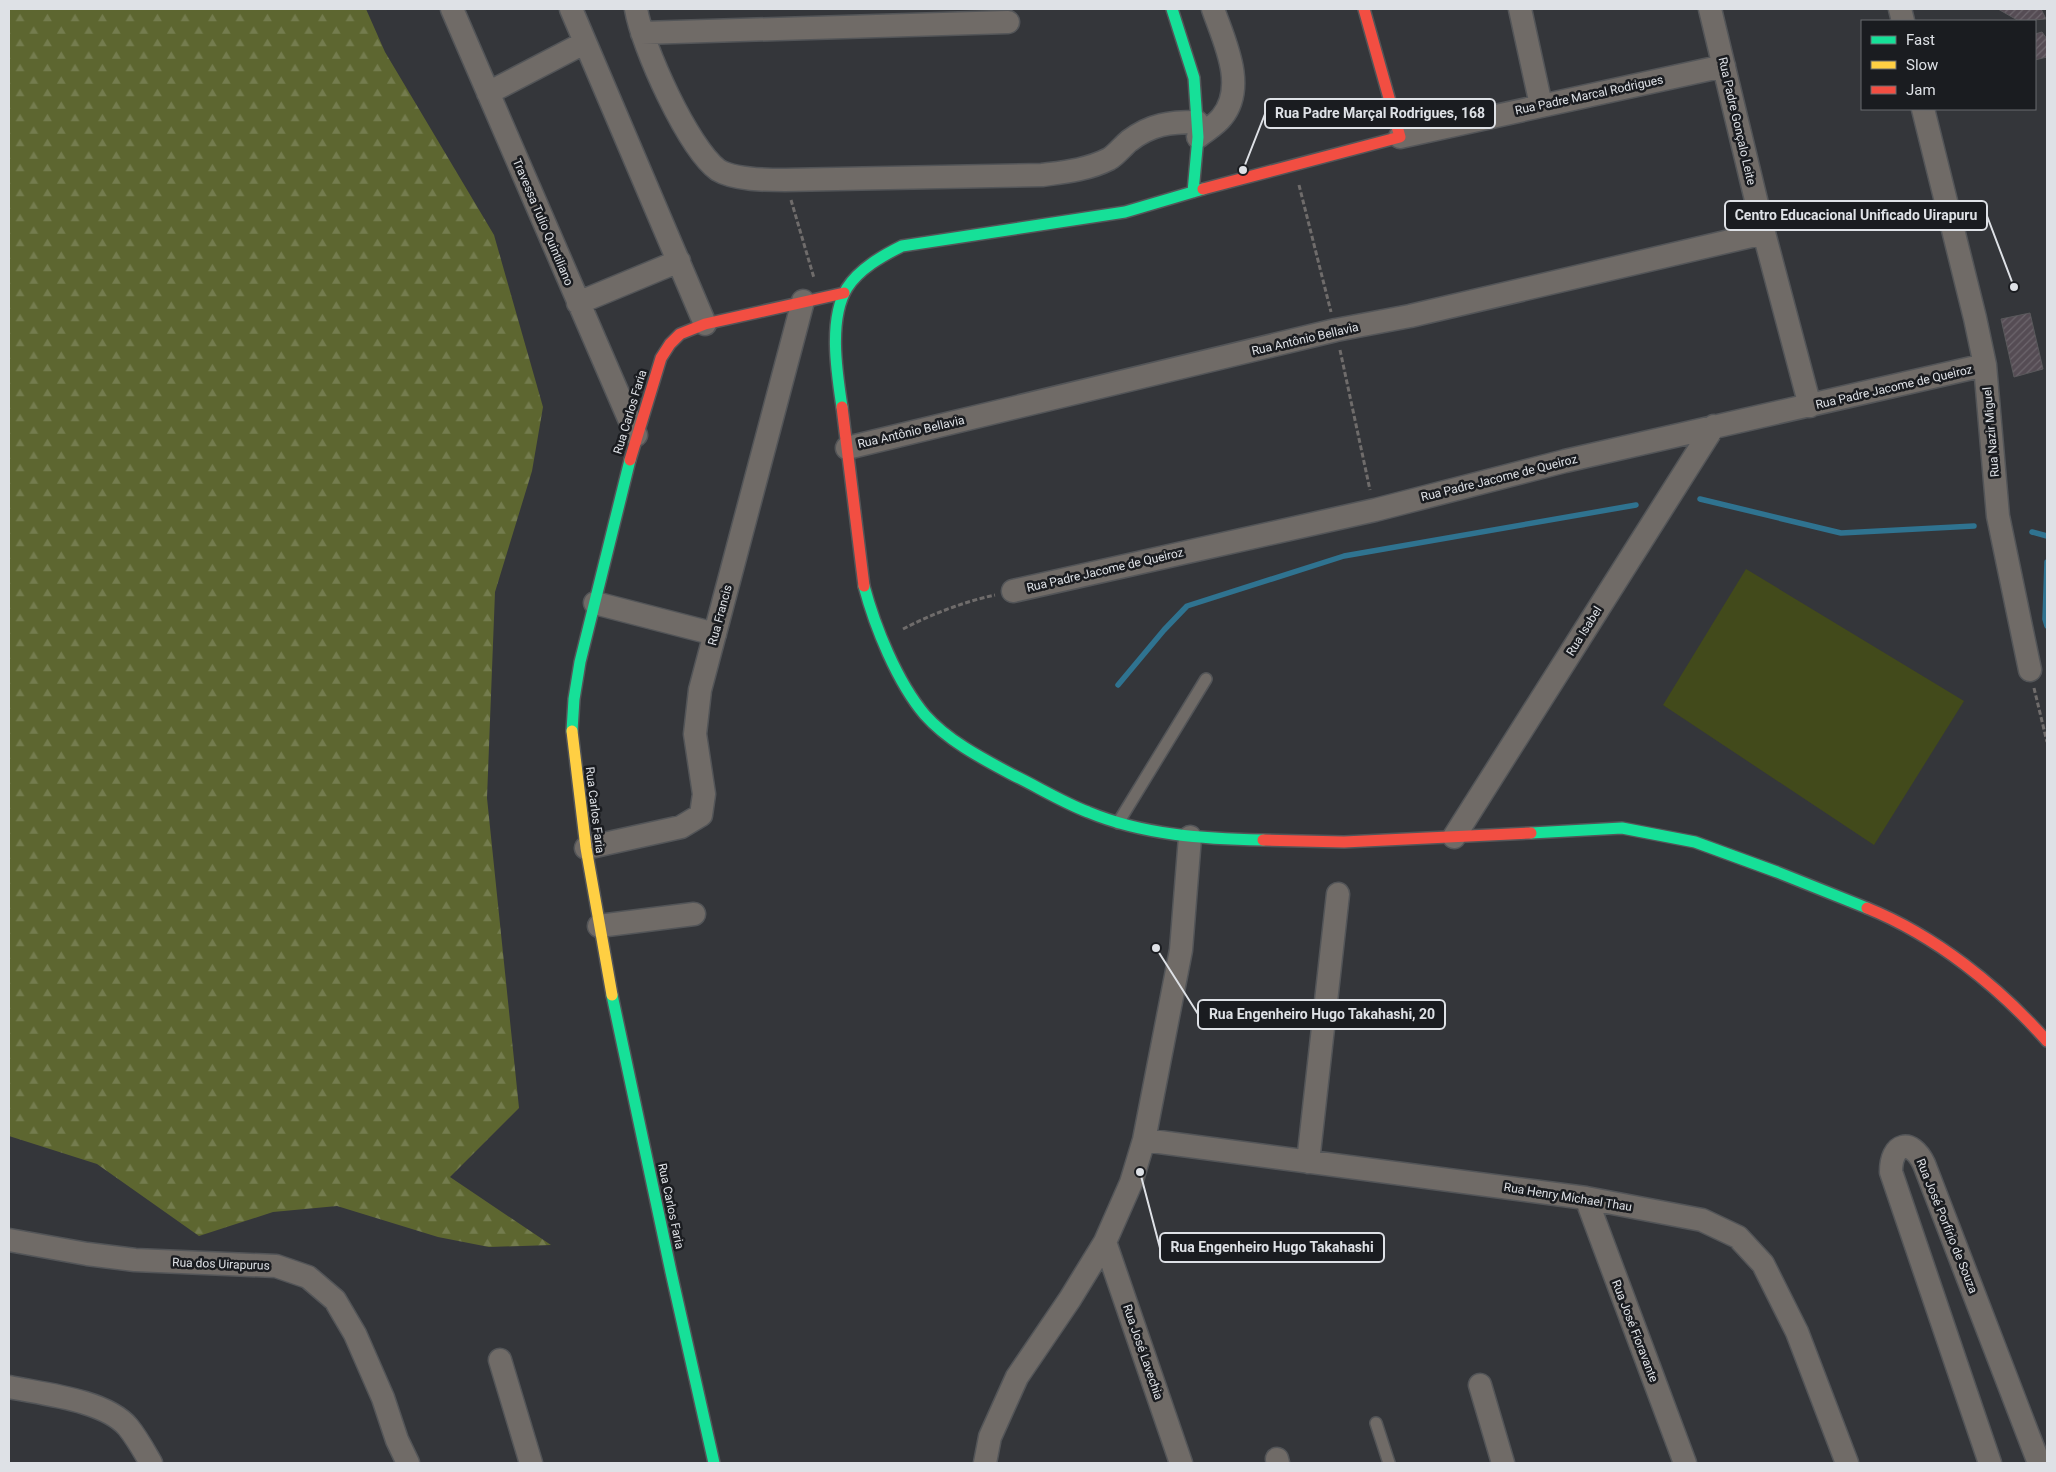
<svg xmlns="http://www.w3.org/2000/svg" width="2056" height="1472" viewBox="0 0 2056 1472" font-family="Roboto,sans-serif">
  <style>
    .forest { fill: url(#forest-firs) }
    .pitch { fill: #424a1b }
    .lines { fill: none; stroke-linecap: round; stroke-linejoin: round }
    .stream { stroke: #2f7390; stroke-width: 5.5 }
    .building { fill: url(#building-hatch); stroke: #5a595c }
    .lane-casing { stroke: #535558; stroke-width: 14 }
    .street-casing { stroke: #535558; stroke-width: 25 }
    .fast-casing { stroke: #535558; stroke-width: 14 }
    .slow-casing { stroke: #535558; stroke-width: 14 }
    .jam-casing { stroke: #535558; stroke-width: 14 }
    .path { stroke: #6f6c6b; stroke-width: 3; stroke-dasharray: 5 2.5; stroke-linecap: butt }
    .lane { stroke: #706b67; stroke-width: 11 }
    .street { stroke: #706b67; stroke-width: 22 }
    .fast { stroke: #16e098; stroke-width: 11 }
    .slow { stroke: #ffcf43; stroke-width: 11 }
    .jam { stroke: #f24e42; stroke-width: 11 }
    .labels { text-anchor: middle; dominant-baseline: central; stroke-width: 5; stroke-linejoin: round; paint-order: stroke }
    .street-label { font-size: 12px; fill: #dee1e6; stroke: #1a1c20 }
    .leader { fill: none; stroke: #dee1e6; stroke-width: 2 }
    .callout-dot { fill: #dee1e6; stroke: #1a1c20; stroke-width: 2 }
    .callout { fill: #1a1c20; stroke: #dee1e6; stroke-width: 2 }
    .callout-label { font-size: 14px; text-anchor: middle; font-weight: bold; fill: #dee1e6 }
  </style>
  <defs>
    <pattern id="forest-firs" width="22" height="20" patternUnits="userSpaceOnUse" patternTransform="scale(1.25)"><rect width="22" height="20" fill="#5d6630"/><path d="M5 1l3.5 6h-7zM16 11l3.5 6h-7z" fill="#747c4e"/></pattern>
    <pattern id="building-hatch" width="6" height="6" patternUnits="userSpaceOnUse" patternTransform="scale(1.25)"><rect width="6" height="6" fill="#554c54"/><path d="M-1 1l2-2M0 6l6-6M5 7l2-2" fill="none" stroke="#6d666d"/></pattern>
  </defs>
  <rect width="100%" height="100%" fill="#34363a"/>
  <path class="forest" d="M9 9H366L385 52 494 235 543 407 532 471 495 592 487 798 519 1108 450 1177 551 1245 489 1247 438 1237 337 1206 273 1212 199 1236 97 1164 9 1136Z"/>
  <path class="pitch" d="M1746 569 1964 701 1874 845 1663 705Z"/>
  <g class="lines">
    <path class="stream" d="M1700 499 1841 533 1974 526
      M2032 532 2047 536
      M2047 562 2045 619 2047 626
      M1118 685 1164 630 1187 606 1344 556 1636 505"/>
  </g>
  <path class="building" d="M1998 9H2041L2046 19 2019 21Z
    M2042 32 2047 39V57L2035 60V34Z
    M2030 313 2043 369 2014 377 2001 319Z"/>
  <g class="lines">
    <defs>
      <path id="lane" d="M1118 823 1206 679
        M1376 1423 1389 1463"/>
      <path id="street" d="M452 9 636 435
        M571 9 705 324
        M636 9C642 46 688 148 718 170 734 180 767 180 785 180L1042 175C1065 172 1087 170 1109 159 1116 155 1122 147 1129 141 1151 124 1170 122 1197 122
        M1520 9 1541 105
        M1710 9 1764 233 1810 406
        M1900 9 1903 21
        M642 33 1008 22
        M488 93 584 43
        M1923 109 1975 318 1985 365 1998 516 2030 670
        M1198 137C1205 131 1216 125 1222 117 1247 86 1224 41 1213 9
        M1400 137 1724 66
        M578 303 679 261
        M847 448 1336 330 1410 316 1764 233
        M1013 591 1375 510 1565 461 1985 365
        M595 603 715 634
        M1454 837 1714 426
        M586 848 681 827 701 815 704 794 695 734 700 690 803 301
        M599 926 694 914
        M1144 1140 1586 1198 1702 1220 1738 1237 1763 1264 1797 1332 1847 1463
        M1308 1162 1338 894
        M1586 1198 1685 1463
        M9 1240 87 1254 135 1260 276 1266 308 1277 335 1300 355 1334 383 1398 397 1440 408 1463
        M1105 1242 1181 1463
        M500 1360 531 1463
        M1480 1385 1503 1463
        M9 1387C43 1394 105 1400 128 1427 137 1438 144 1451 151 1463
        M1277 1459 1278 1463
        M985 1463 990 1437 1017 1377 1070 1299 1105 1242 1131 1183 1144 1140 1181 950 1190 837
        M1990 1463 1891 1172C1891 1143 1911 1137 1924 1164L2039 1463"/>
      <path id="fast" d="M1172 9 1194 78 1198 137 1193 192
        M842 407C837 374 828 319 847 288 859 269 882 256 902 246L1125 212 1203 189
        M864 586C875 627 897 682 925 715 948 741 983 759 1013 775 1038 787 1062 802 1088 812 1143 835 1205 839 1263 840
        M572 731 574 699 580 662 630 460
        M1531 833 1622 828 1695 842 1777 872 1867 908
        M612 995 671 1272 714 1463"/>
      <path id="slow" d="M572 731 586 848 612 995"/>
      <path id="jam" d="M1203 189 1400 137 1364 9
        M842 407 864 586
        M630 460 661 358 670 344 680 334 705 324 844 293
        M1263 840 1344 842 1531 833
        M1867 908C1936 936 1998 986 2047 1041"/>
    </defs>
    <use href="#lane" class="lane-casing"/>
    <use href="#street" class="street-casing"/>
    <use href="#fast" class="fast-casing"/>
    <use href="#slow" class="slow-casing"/>
    <use href="#jam" class="jam-casing"/>
    <path class="path" d="M1299 185 1331 312
      M791 200 814 278
      M1340 350 1370 490
      M903 629C932 614 963 602 995 595
      M2034 688 2047 742"/>
    <use href="#lane" class="lane"/>
    <use href="#street" class="street"/>
    <use href="#fast" class="fast"/>
    <use href="#slow" class="slow"/>
    <use href="#jam" class="jam"/>
  </g>
  <g class="labels">
    <g class="street-label">
      <text transform="translate(1589 95) rotate(-12)">Rua Padre Marcal Rodrigues</text>
      <text transform="translate(1737 121) rotate(77)">Rua Padre Gonçalo Leite</text>
      <text transform="translate(543 222) rotate(67)">Travessa Tulio Quintiliano</text>
      <text transform="translate(1305 339) rotate(-13)">Rua Antônio Bellavia</text>
      <text transform="translate(1894 387) rotate(-13)">Rua Padre Jacome de Queiroz</text>
      <text transform="translate(630 412) rotate(-73)">Rua Carlos Faria</text>
      <text transform="translate(911 432) rotate(-13)">Rua Antônio Bellavia</text>
      <text transform="translate(1991 432) rotate(-95)">Rua Nazir Miguel</text>
      <text transform="translate(1499 478) rotate(-14)">Rua Padre Jacome de Queiroz</text>
      <text transform="translate(1105 570) rotate(-13)">Rua Padre Jacome de Queiroz</text>
      <text transform="translate(720 615) rotate(-75)">Rua Francis</text>
      <text transform="translate(1584 631) rotate(-58)">Rua Isabel</text>
      <text transform="translate(595 810) rotate(83)">Rua Carlos Faria</text>
      <text transform="translate(1568 1197) rotate(9)">Rua Henry Michael Thau</text>
      <text transform="translate(671 1206) rotate(78)">Rua Carlos Faria</text>
      <text transform="translate(1947 1226) rotate(68)">Rua José Porfírio de Souza</text>
      <text transform="translate(221 1264) rotate(2)">Rua dos Uirapurus</text>
      <text transform="translate(1635 1331) rotate(69)">Rua José Fioravante</text>
      <text transform="translate(1143 1352) rotate(71)">Rua José Lavechia</text>
    </g>
  </g>
  <path class="leader" d="M1243 170L1265 114M2014 287L1987 216M1156 948L1198 1014M1140 1172L1160 1248"/>
  <g class="callout-dot">
    <circle cx="1243" cy="170" r="5"/>
    <circle cx="2014" cy="287" r="5"/>
    <circle cx="1156" cy="948" r="5"/>
    <circle cx="1140" cy="1172" r="5"/>
  </g>
  <g class="callout">
    <rect x="1265" y="99" width="230" height="29" rx="5"/>
    <rect x="1725" y="201" width="262" height="29" rx="5"/>
    <rect x="1198" y="1000" width="247" height="29" rx="5"/>
    <rect x="1160" y="1233" width="224" height="29" rx="5"/>
  </g>
  <g class="callout-label">
    <text x="1380" y="118">Rua Padre Marçal Rodrigues, 168</text>
    <text x="1856" y="220">Centro Educacional Unificado Uirapuru</text>
    <text x="1322" y="1019">Rua Engenheiro Hugo Takahashi, 20</text>
    <text x="1272" y="1252">Rua Engenheiro Hugo Takahashi</text>
  </g>
  <rect width="2056" height="1472" fill="none" stroke="#dee1e6" stroke-width="20"/>
  <rect x="1861" y="20" width="175" height="90" fill="#1a1c20" stroke="#686b6f"/>
  <rect x="1871" y="36" width="25" height="8" fill="#16e098" stroke="#686b6f"/>
  <text x="1906" y="45" font-size="15" fill="#dee1e6">Fast</text>
  <rect x="1871" y="61" width="25" height="8" fill="#ffcf43" stroke="#686b6f"/>
  <text x="1906" y="70" font-size="15" fill="#dee1e6">Slow</text>
  <rect x="1871" y="86" width="25" height="8" fill="#f24e42" stroke="#686b6f"/>
  <text x="1906" y="95" font-size="15" fill="#dee1e6">Jam</text>
</svg>
